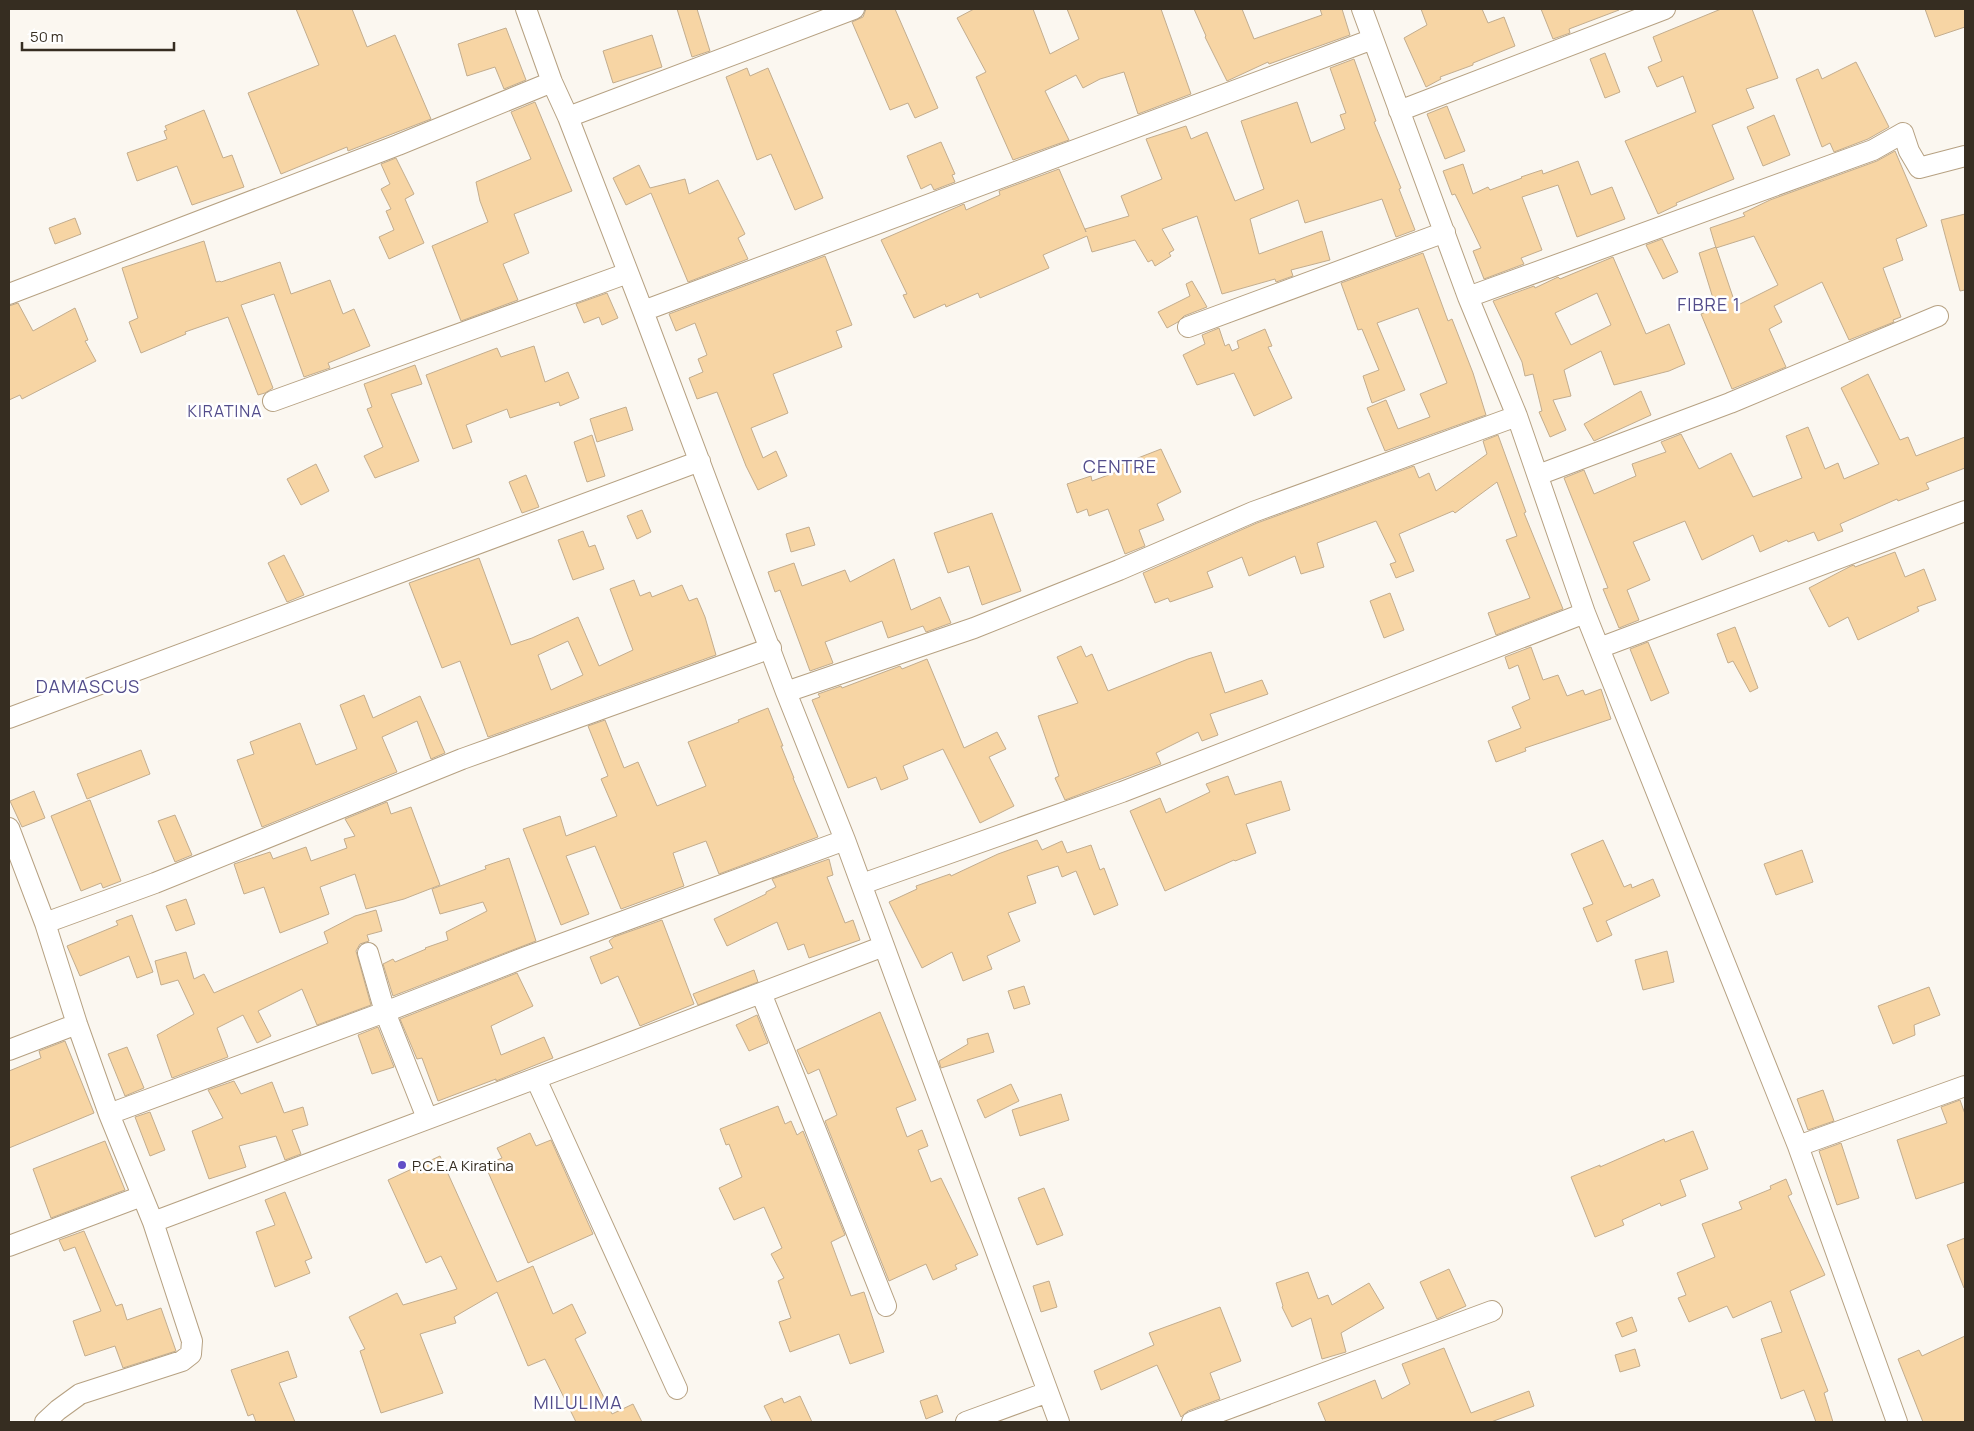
<svg xmlns="http://www.w3.org/2000/svg" width="1974" height="1431" viewBox="0 0 1974 1431" font-family="Manrope,sans-serif">
  <style>
    .building { fill: #f7d5a4; stroke: #c3ad8e; fill-rule: evenodd }
    .lines { fill: none; stroke-linecap: round; stroke-linejoin: round }
    .street-casing { stroke: #b6a182; stroke-width: 22 }
    .street { stroke: #fff; stroke-width: 20 }
    .poi-dot { fill: #624ec6; stroke: #fff; stroke-width: 2 }
    .labels { text-anchor: middle; dominant-baseline: central; stroke-width: 5; stroke-linejoin: round; paint-order: stroke }
    .poi-label { font-size: 15px; fill: #362d21; stroke: #fff; text-anchor: start }
    .neighbourhood-label { font-size: 16px; letter-spacing: 1px; fill: #524c8b; stroke: #fff }
    .quarter-label { font-size: 18px; letter-spacing: 1px; fill: #524c8b; stroke: #fff }
  </style>
  <rect width="100%" height="100%" fill="#fbf7f0"/>
  <path class="building" d="M296 9H352L367 47 395 35 431 119 348 151 347 147 281 174 248 93 319 65Z
    M677 9H697L710 51 692 57Z
    M866 9H895L938 108 915 118 908 103 890 110 852 22 863 17Z
    M974 9H1033L1050 54 1079 39 1067 9H1161L1191 94 1138 114 1124 72 1100 79 1083 88 1076 75 1045 91 1069 140 1013 160 976 77 986 72 957 18Z
    M1194 9H1242L1254 39 1322 15 1320 9H1342L1350 35 1269 64 1268 62 1227 81 1205 37 1206 36Z
    M1421 9H1482L1488 23 1504 17 1515 46 1473 63V65L1440 77 1441 79 1426 87 1404 38 1427 25Z
    M1541 9H1619V10L1569 29 1570 33 1553 39Z
    M1721 9H1752L1778 78 1746 89 1754 108 1712 125 1734 179 1676 203 1677 205 1658 214 1625 141 1696 112 1683 76 1657 87 1648 67 1662 61 1653 37Z
    M1925 9H1965V27L1935 37Z
    M506 28 526 80 504 89 495 67 467 76 458 44Z
    M652 35 662 67 613 83 603 51Z
    M1605 53 1620 92 1605 98 1590 59Z
    M1354 59 1376 121 1374 122 1401 188 1399 189 1415 230 1396 237 1382 199 1305 223 1298 200 1250 219 1259 254 1322 231 1330 260 1291 270 1293 276 1276 282 1275 279 1222 294 1197 216 1162 229 1174 250 1169 253 1171 256 1155 266 1152 260 1148 262 1135 240 1092 252 1087 236 1043 255 1049 268 980 298 978 293 946 307 945 304 914 318 903 295 907 294 881 240 964 204 966 210 1000 195 999 191 1059 169 1086 232 1085 229 1129 216 1121 196 1162 179 1146 139 1186 126 1191 139 1207 132 1235 201 1264 189 1241 121 1297 102 1311 143 1345 129 1340 115 1346 113 1330 68Z
    M1856 62 1889 127 1868 139 1834 152 1830 143 1822 147 1796 79 1818 69 1822 79Z
    M747 68 750 76 768 68 823 198 795 210 771 154 757 160 726 77Z
    M535 102 572 191 514 214 529 253 503 264 518 300 461 321 432 246 488 222 480 201 476 182 531 159 511 112Z
    M1447 106 1465 151 1445 159 1427 114Z
    M204 110 223 158 232 155 244 187 192 205 177 166 137 181 127 153 167 139 164 131 167 130 165 126Z
    M1774 115 1790 155 1763 166 1747 127Z
    M941 142 955 174 952 175 955 182 934 190 931 184 921 189 907 156Z
    M1895 151 1927 226 1896 239 1903 260 1883 268 1901 317 1893 320 1894 322 1849 340 1822 282 1774 306 1782 322 1769 329 1786 367 1732 389 1701 314 1716 308 1699 253 1716 247 1736 306 1778 285 1754 236 1716 248 1710 228 1745 216 1743 213 1770 200 1877 161Z
    M396 158 414 194 405 199 424 243 389 259 379 237 394 230 386 211 391 209 381 189 390 184 381 164Z
    M1578 161 1591 195 1612 187 1625 219 1577 237 1558 185 1522 197 1542 250 1521 258 1524 264 1484 279 1473 251 1481 248 1455 194 1452 195 1443 171 1463 164 1473 194 1488 187 1490 190 1522 178 1521 177 1542 170 1543 174Z
    M639 165 650 188 685 179 689 194 718 180 745 234 738 238 748 259 688 282 651 193 626 205 613 178Z
    M1965 214V290L1960 291 1941 220Z
    M75 218 81 234 55 244 49 228Z
    M1662 239 1678 272 1663 279 1646 245Z
    M204 241 216 282 220 281 221 282 280 262 291 294 330 280 343 314 354 309 370 346 328 363 330 368 304 377 274 294 241 305 273 388 265 393 258 395 228 317 185 332 186 334 141 353 129 322 138 318 122 268Z
    M1423 253 1448 321 1452 319 1473 373 1486 415 1385 451 1367 408 1386 400 1398 429 1430 417 1420 394 1447 383 1418 308 1377 323 1405 390 1372 403 1363 376 1379 370 1362 329 1358 330 1341 283Z
    M825 256 852 325 836 331 842 347 773 374 788 413 751 428 763 458 776 451 787 476 758 490 746 466 717 392 697 399 689 378 703 372 698 359 707 355 695 323 676 331 669 314Z
    M1613 257 1646 334 1669 324 1685 364 1669 371 1614 385 1601 351 1564 370 1571 396 1553 400 1566 430 1550 437 1539 412 1542 411 1533 374 1525 376 1522 362 1493 301 1534 286 1535 288 1558 277 1560 279ZM1597 293 1611 325 1571 345 1555 313Z
    M1192 281 1207 307 1184 316 1178 322 1167 328 1158 312 1190 296 1186 284Z
    M607 293 618 318 602 325 599 317 584 323 576 304Z
    M18 303 33 331 75 308 88 340 85 341 96 361 22 399 20 395 9 400V306Z
    M1219 328 1225 346 1229 344 1232 351 1239 348 1237 341 1265 329 1272 346 1268 347 1292 398 1254 416 1234 373 1197 385 1183 355 1205 344 1202 335Z
    M534 346 545 382 568 372 579 398 560 406 559 402 510 418 507 409 466 425 472 442 453 449 426 375 497 348 501 357Z
    M415 365 422 384 391 394 419 461 375 478 364 456 383 447 367 409 372 407 364 384Z
    M1868 374 1900 440 1908 437 1916 456 1965 437V468L1926 483 1929 489 1898 501 1897 499 1840 524 1843 531 1818 541 1814 532 1788 542 1787 540 1760 552 1753 535 1702 560 1685 521 1633 542 1650 580 1627 590 1639 620 1619 628 1603 589 1608 588 1564 478 1584 470 1594 494 1636 476 1632 464 1666 452 1661 442 1681 434 1699 469 1731 453 1753 497 1802 478 1786 436 1808 427 1825 469 1838 463 1844 479 1879 464 1841 388Z
    M1641 391 1651 415 1594 441 1584 424Z
    M626 407 633 430 597 442 590 419Z
    M592 435 605 476 587 482 574 442Z
    M1498 435 1526 512 1524 513 1563 609 1496 635 1488 613 1530 598 1506 540 1517 536 1497 482 1455 513 1453 511 1399 534 1414 571 1396 578 1390 564 1396 562 1376 521 1317 543 1324 567 1301 574 1295 556 1249 576 1242 557 1207 572 1213 587 1170 602 1168 598 1155 603 1143 573 1257 523 1414 466 1419 478 1429 473 1436 491 1487 454 1483 441Z
    M1161 449 1181 492 1157 504 1164 520 1139 530 1145 546 1125 554 1108 509 1089 516 1087 509 1077 513 1067 484 1091 476 1092 481 1122 470 1120 465Z
    M316 464 329 491 301 505 287 479Z
    M526 475 539 507 522 513 509 482Z
    M642 510 651 532 637 539 627 516Z
    M992 513 1021 591 982 605 969 566 948 573 934 533Z
    M809 527 815 545 791 552 786 534Z
    M583 531 589 547 595 545 604 569 573 580 558 540Z
    M1895 552 1905 577 1924 569 1936 600 1917 607 1919 611 1858 640 1848 617 1829 627 1809 588 1851 566 1854 565 1855 567Z
    M284 555 304 595 287 602 268 563Z
    M479 558 511 645 532 638 578 617 599 666 633 650 610 589 634 580 640 596 650 592 652 597 682 585 689 601 697 598 705 617 716 655 488 737 460 661 442 668 409 583ZM568 641 583 675 551 690 538 655Z
    M894 559 911 610 940 597 951 623 926 632 923 626 888 638 882 621 825 642 833 663 810 671 780 590 775 592 768 572 794 563 802 586 845 570 850 582Z
    M1390 593 1404 630 1384 638 1370 601Z
    M1735 627 1758 688 1750 692 1733 661 1728 663 1717 634Z
    M1648 642 1669 693 1651 701 1630 649Z
    M1081 646 1086 657 1092 654 1108 691 1188 659 1211 652 1225 693 1262 680 1268 694 1210 714 1218 735 1202 741 1198 732 1156 753 1161 764 1065 800 1055 778 1059 776 1038 716 1078 703 1057 657Z
    M1531 647 1543 680 1558 675 1567 696 1583 690 1585 695 1601 689 1611 719 1525 748 1526 751 1496 762 1488 741 1521 728 1512 707 1530 699 1518 665 1509 669 1505 657Z
    M927 659 964 748 997 732 1006 749 989 757 1014 806 980 823 943 749 903 766 908 779 881 790 876 777 848 788 812 700 820 697 818 694 841 686 842 688 900 666 902 669Z
    M364 695 373 718 420 696 445 753 431 759 417 721 382 737 397 772 262 827 237 760 254 754 250 742 300 723 316 765 357 749 340 705Z
    M768 708 783 746H781L794 778H793L818 837 719 874 706 841 673 853 684 886 621 909 595 846 566 856 589 914 561 925 523 829 560 816 566 836 617 816 601 779 608 776 588 726 605 720 624 768 638 762 657 806 706 786 688 742 739 722 738 720Z
    M141 750 150 774 87 799 77 774Z
    M1228 776 1235 795 1281 781 1290 810 1246 824 1256 853 1235 861 1234 860 1165 891 1130 811 1160 798 1166 813 1210 792 1206 784Z
    M34 791 45 818 22 827 10 801Z
    M90 800 121 881 103 888 101 883 81 891 51 816Z
    M387 802 391 814 411 807 440 885 404 899 366 909 355 874 320 887 329 914 280 933 264 887 244 894 234 864 270 852 273 859 306 847 311 861 347 848 344 839 355 836 345 819Z
    M175 815 192 855 175 862 158 821Z
    M1037 840 1042 850 1062 841 1067 853 1091 845 1100 870 1104 868 1118 905 1094 915 1076 871 1062 877 1058 866 1027 876 1036 903 1008 913 1020 941 987 956 992 969 963 981 952 952 922 968 889 902 917 889 916 886 950 874 951 876 998 854Z
    M1603 840 1624 887 1631 884 1632 888 1653 879 1660 896 1606 921 1612 935 1597 942 1583 908 1593 904 1571 854Z
    M1802 850 1813 882 1776 895 1764 864Z
    M509 858 536 941 393 996 383 964 393 959 395 962 426 949 425 948 448 940 446 932 487 911 483 902 440 914 432 889 486 869 485 866Z
    M829 859 833 875 827 877 845 923 853 920 860 940 809 958 804 944 788 950 777 922 727 946 714 919 766 894V892L776 887 772 879Z
    M186 899 195 924 176 931 166 906Z
    M376 910 382 931 367 935 369 941 360 944 356 951 371 1005 317 1025 302 989 258 1011 271 1036 257 1043 243 1015 217 1028 228 1057 172 1078 157 1035 194 1014 178 980 161 985 155 961 186 952 194 979 204 974 214 993 328 943 324 932 355 916Z
    M132 915 153 972 137 978 129 956 80 976 67 946 118 925 116 921Z
    M662 920 694 1004 640 1026 618 976 601 984 590 957 613 948 609 941 614 937Z
    M1667 951 1674 982 1643 990 1635 960Z
    M754 970 758 982 698 1005 693 994Z
    M517 973 533 1006 491 1026 501 1055 544 1037 553 1058 496 1081V1079L438 1101 422 1058 417 1059 400 1019Z
    M1024 986 1030 1004 1014 1009 1008 991Z
    M1929 987 1940 1015 1914 1025 1915 1035 1893 1044 1878 1006Z
    M880 1012 916 1100 896 1108 907 1137 922 1130 928 1146 918 1150 931 1182 941 1178 978 1255 955 1265 957 1269 933 1280 926 1264 889 1281 825 1121 837 1115 819 1069 808 1074 797 1050Z
    M757 1015 768 1043 749 1051 736 1025Z
    M378 1027 394 1067 372 1074 358 1035Z
    M988 1033 994 1052 941 1068 939 1061 968 1044 967 1039Z
    M65 1041 94 1113 9 1148V1071L41 1058 39 1051Z
    M127 1047 144 1088 125 1096 108 1054Z
    M234 1081 241 1094 272 1082 284 1113 303 1107 308 1125 292 1130 301 1154 285 1160 276 1136 239 1146 246 1167 209 1179 192 1131 223 1118 208 1090Z
    M1011 1084 1019 1101 985 1118 977 1100Z
    M1823 1090 1834 1121 1808 1130 1797 1099Z
    M1061 1094 1069 1120 1020 1136 1012 1110Z
    M1960 1100 1965 1114V1182L1916 1199 1897 1140 1947 1123 1941 1107Z
    M778 1106 785 1124 791 1121 797 1135 803 1131 845 1235 831 1242 851 1296 864 1292 884 1352 850 1364 839 1334 790 1352 779 1322 791 1318 778 1281 784 1278 771 1254 782 1248 764 1207 734 1220 719 1188 742 1177 729 1144 726 1145 720 1129Z
    M150 1112 165 1150 150 1156 135 1117Z
    M1693 1131 1708 1169 1680 1180 1686 1196 1661 1206 1660 1203 1622 1220 1624 1225 1595 1237 1571 1177 1600 1165V1167L1664 1139 1665 1142Z
    M530 1133 536 1146 551 1140 593 1234 528 1263 485 1165 502 1158 497 1148Z
    M105 1141 125 1190 51 1218 33 1169Z
    M1841 1143 1859 1198 1837 1205 1819 1151Z
    M440 1156 497 1282 533 1266 553 1314 572 1304 586 1333 575 1339 612 1414 633 1404 642 1422H576L545 1359 528 1366 497 1292 454 1317 456 1323 420 1334 443 1393 381 1413 360 1351 365 1349 349 1317 397 1293 403 1305 457 1289 441 1256 426 1263 388 1180Z
    M1786 1179 1792 1194 1788 1196 1825 1275 1790 1291 1828 1391 1824 1393 1833 1422H1816L1804 1390 1781 1399 1761 1339 1782 1332 1771 1301 1733 1318 1727 1306 1689 1322 1678 1298 1686 1295 1677 1273 1715 1257 1702 1224 1742 1209 1739 1202 1771 1189 1770 1186Z
    M1044 1188 1063 1235 1037 1245 1018 1198Z
    M285 1192 312 1258 305 1261 310 1273 275 1287 256 1232 275 1225 265 1200Z
    M84 1231 116 1306 122 1304 127 1320 161 1308 176 1351 123 1368 115 1346 85 1356 73 1321 101 1311 75 1247 64 1251 59 1240Z
    M1965 1238V1288H1964L1947 1245Z
    M1449 1269 1466 1306 1437 1319 1420 1282Z
    M1308 1272 1318 1299 1328 1295 1332 1305 1369 1283 1384 1308 1341 1333 1346 1352 1322 1359 1311 1318 1292 1327 1282 1307 1283 1306 1276 1283Z
    M1049 1281 1057 1307 1041 1312 1033 1286Z
    M1220 1307 1241 1361 1210 1373 1220 1399 1188 1411 1181 1417 1157 1365 1101 1390 1094 1371 1154 1345 1149 1333Z
    M1632 1317 1637 1331 1622 1337 1616 1323Z
    M1965 1336V1422H1923L1898 1359 1919 1350 1922 1356Z
    M1444 1348 1471 1413 1529 1391 1534 1406 1491 1422H1326L1318 1403 1375 1380 1382 1399 1410 1384 1402 1364Z
    M1635 1349 1640 1366 1620 1372 1615 1355Z
    M288 1351 297 1377 279 1383 295 1422H256L253 1414 248 1416 231 1370Z
    M937 1395 943 1412 926 1419 920 1401Z
    M800 1396 812 1422H772L764 1406 782 1398 784 1403Z"/>
  <g class="lines">
    <defs>
      <path id="street" d="M526 9 552 82 568 117 643 311 786 692 845 840 1059 1422
        M1362 9 1468 297 1517 416 1585 613 1798 1146 1897 1422
        M1399 111 1665 9
        M568 117 854 9
        M9 294 398 145 552 82
        M1468 297 1873 150 1903 133 1909 151 1919 168 1965 156
        M643 311 1373 39
        M1188 327 1445 232
        M273 401 628 273
        M1538 475 1730 403 1938 316
        M1599 648 1965 511
        M786 692 974 628 1119 570 1253 512 1517 416
        M9 718 700 461
        M9 828 45 923 77 1024 109 1114 153 1222C397 1130 641 1040 884 946
        M862 884 1122 792 1585 613
        M45 923 155 883 462 759 771 648
        M368 953 385 1012 427 1118
        M761 993 886 1306
        M9 1050 77 1024
        M536 1079 677 1389
        M109 1114 385 1012 526 957 845 840
        M1798 1146 1965 1086
        M9 1246 142 1196
        M45 1422 58 1410 80 1394 182 1361 191 1354 192 1341 153 1222
        M966 1422 1048 1392
        M1192 1422 1492 1311"/>
    </defs>
    <use href="#street" class="street-casing"/>
    <use href="#street" class="street"/>
  </g>
  <circle class="poi-dot" cx="402" cy="1165" r="5"/>
  <g class="labels">
    <g class="poi-label">
      <text x="412" y="1165">P.C.E.A Kiratina</text>
    </g>
    <g class="neighbourhood-label">
      <text x="225" y="411">KIRATINA</text>
    </g>
    <g class="quarter-label">
      <text x="1709" y="304">FIBRE 1</text>
      <text x="1120" y="466">CENTRE</text>
      <text x="88" y="686">DAMASCUS</text>
      <text x="578" y="1402">MILULIMA</text>
    </g>
  </g>
  <rect width="1974" height="1431" fill="none" stroke="#362d21" stroke-width="20"/>
  <path d="M22 42v8h152v-8" fill="none" stroke="#362d21" stroke-width="2.5"/>
  <text x="30" y="42" font-size="15" fill="#362d21" stroke="#ffffff" stroke-width="4" paint-order="stroke">50 m</text>
</svg>
